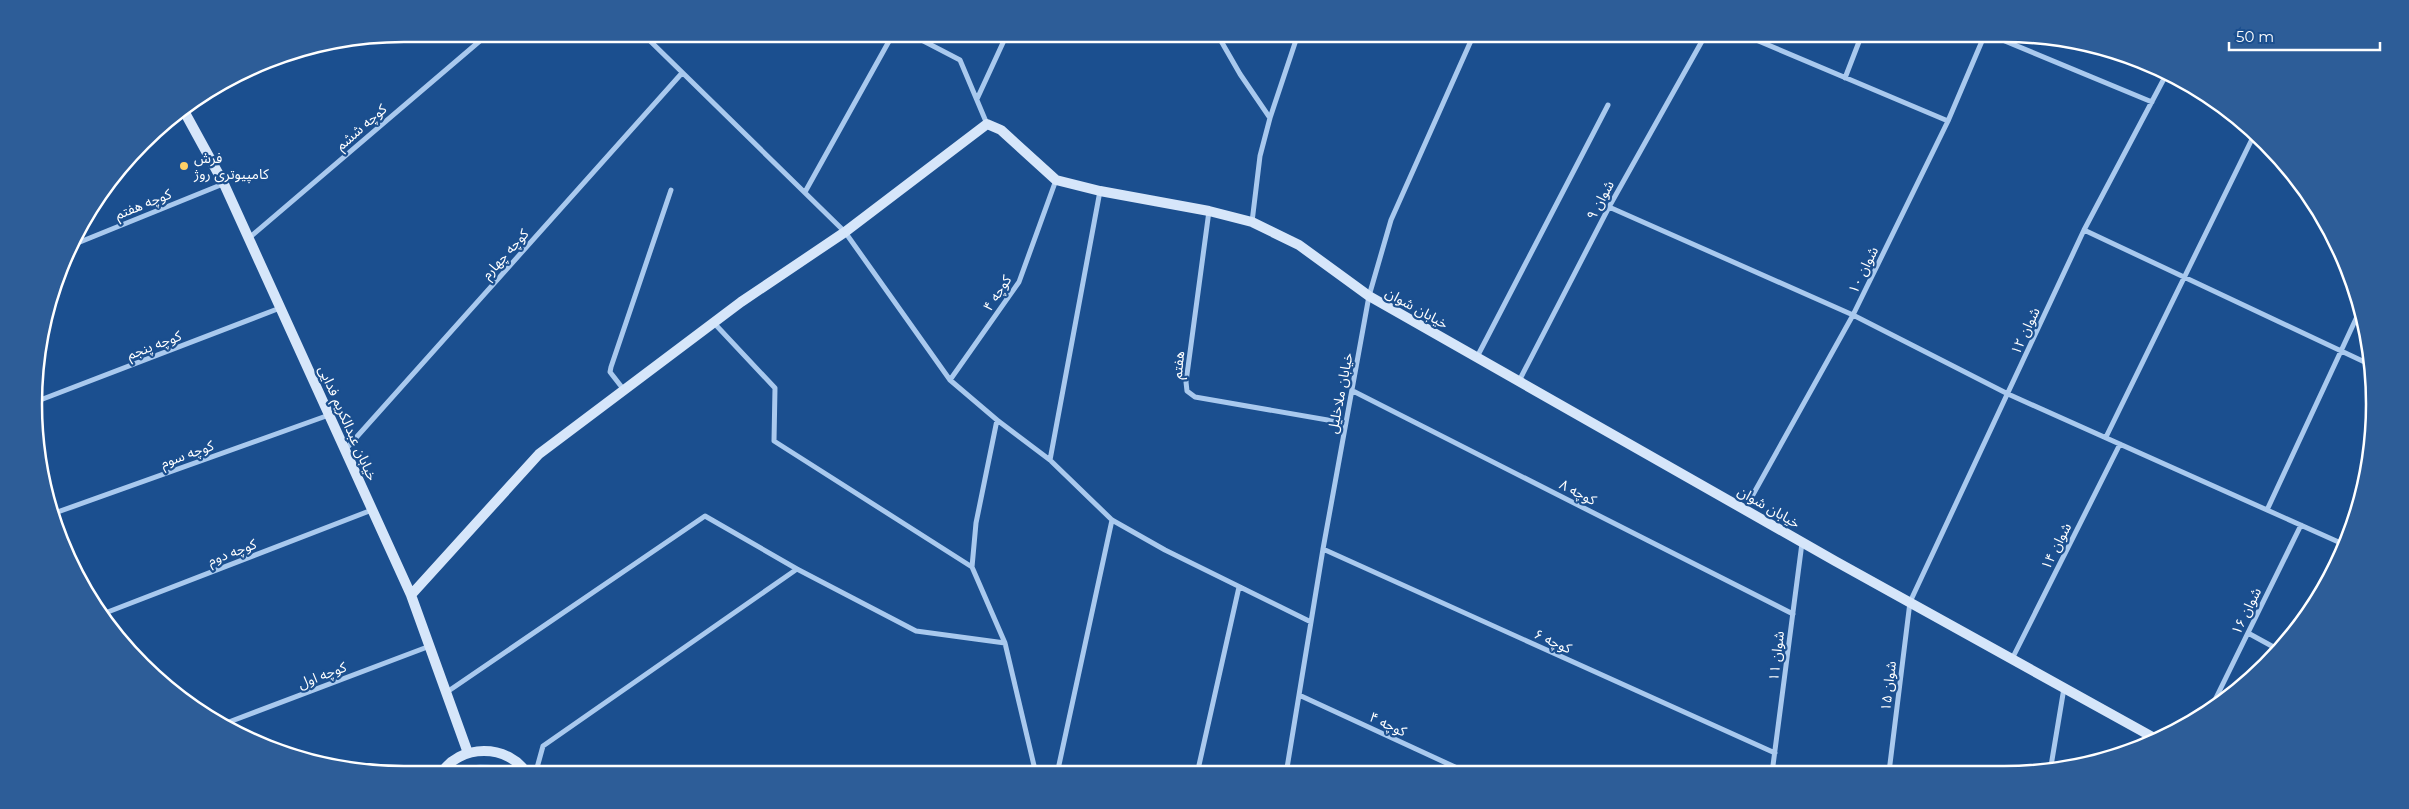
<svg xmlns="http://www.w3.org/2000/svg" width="2409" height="809" viewBox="0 0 2409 809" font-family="Montserrat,'Noto Sans Arabic',sans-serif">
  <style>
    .green { fill: #2e69ad }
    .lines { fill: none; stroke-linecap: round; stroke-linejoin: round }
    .street { stroke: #a9c9ee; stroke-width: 5 }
    .secondary { stroke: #d6e6fa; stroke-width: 10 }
    .poi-dot { fill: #ffd166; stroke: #1b4f8f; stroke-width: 2 }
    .labels { text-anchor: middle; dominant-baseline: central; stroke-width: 4.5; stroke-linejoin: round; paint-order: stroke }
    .street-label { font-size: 14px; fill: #fff; stroke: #1b4f8f }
    .poi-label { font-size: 14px; fill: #fff; stroke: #1b4f8f; text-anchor: start }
    .rim { fill: none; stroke: #fff; stroke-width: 2.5 }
  </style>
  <rect width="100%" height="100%" fill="#1b4f8f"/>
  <path class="green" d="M480 764C493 764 501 767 512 775H457L468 767Z"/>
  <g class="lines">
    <path class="street" d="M643 34 845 232 950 380 997 420 976 523 972 567 1005 643 1036 774
      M910 34 960 60 987 124
      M1217 34 1240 74 1270 118 1260 156 1252 222
      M1742 34 1948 121
      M1988 34 2152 102
      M1845 78 1862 34
      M977 99 1007 34
      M1270 118 1298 34
      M805 192 893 34
      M1609 207 1853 315 2008 394 2343 544
      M1209 211 1186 382 1187 391 1195 397 1345 423
      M2084 230 2371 365
      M249 238 488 34
      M70 246 223 184
      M714 323 775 388 774 441 972 567
      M1477 357 1608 105
      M950 380 1019 282 1056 180
      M1519 381 1609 207 1706 34
      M624 390 610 372 611 367 671 190
      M1353 391 1793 614
      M35 402 280 308
      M997 420 1050 460 1112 520 1165 550 1311 622
      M2106 437 2255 133
      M345 450 682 73
      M1050 460 1100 191
      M1745 509 1853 315 1948 121 1985 34
      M2267 510 2361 308
      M52 514 329 415
      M1323 549 1775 753
      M100 615 372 510
      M2248 633 2279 650
      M2012 659 2120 444
      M447 692 705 516 797 569
      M1299 695 1468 773
      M2212 706 2301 525
      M221 725 430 646
      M1889 772 1910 602 2084 230 2167 73
      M2050 772 2064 688
      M1772 773 1802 543
      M1057 774 1112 520
      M1197 774 1239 587
      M1286 774 1323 549 1369 296 1391 220 1474 34
      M535 775 543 746 797 569 916 631 1005 643"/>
    <path class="secondary" d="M184 111 224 184 411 595 468 753
      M411 595 539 454 741 302 845 232 987 124 1001 130 1056 180 1100 191 1209 211 1252 222 1299 245 1369 296 1835 561 2158 740
      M440 775C459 743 509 743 528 775"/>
  </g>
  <circle class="poi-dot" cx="184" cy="166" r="5"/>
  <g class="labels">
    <g class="street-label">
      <text transform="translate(361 127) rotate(-41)">کوچه ششم</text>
      <text transform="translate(1600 200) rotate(-62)">شوان ۹</text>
      <text transform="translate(143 204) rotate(-22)">کوچه هفتم</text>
      <text transform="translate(505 254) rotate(-48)">کوچه چهارم</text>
      <text transform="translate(1863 270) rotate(-64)">شوان ۱۰</text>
      <text transform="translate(997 293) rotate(-57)">کوچه ۴</text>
      <text transform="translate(1417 308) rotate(29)">خیابان شوان</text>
      <text transform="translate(2025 331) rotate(-65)">شوان ۱۲</text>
      <text transform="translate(154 345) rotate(-21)">کوچه پنجم</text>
      <text transform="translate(1178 365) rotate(-84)">هفتم</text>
      <text transform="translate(1340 393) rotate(-79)">خیابان ملاخلیل</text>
      <text transform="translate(348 423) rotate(66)">خیابان عبدالکریم فدایی</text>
      <text transform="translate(187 454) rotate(-20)">کوچه سوم</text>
      <text transform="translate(1578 492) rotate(27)">کوچه ۸</text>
      <text transform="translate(1769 507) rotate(30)">خیابان شوان</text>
      <text transform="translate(2056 546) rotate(-63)">شوان ۱۴</text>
      <text transform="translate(232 552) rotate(-21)">کوچه دوم</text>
      <text transform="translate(2246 611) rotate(-64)">شوان ۱۶</text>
      <text transform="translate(1553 641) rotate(24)">کوچه ۶</text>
      <text transform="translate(1776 656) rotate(-83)">شوان ۱۱</text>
      <text transform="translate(322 675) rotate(-21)">کوچه اول</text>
      <text transform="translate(1888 686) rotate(-83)">شوان ۱۵</text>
      <text transform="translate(1388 724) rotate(25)">کوچه ۴</text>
    </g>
    <g class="poi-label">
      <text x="194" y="158">فرش<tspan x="194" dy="16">کامپیوتری روژ</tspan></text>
    </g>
  </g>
  <path d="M0 0H2409V809H0ZM404 42H2004A362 362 0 0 1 2366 404V404A362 362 0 0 1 2004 766H404A362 362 0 0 1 42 404V404A362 362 0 0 1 404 42Z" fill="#2d5d98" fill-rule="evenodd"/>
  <path class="rim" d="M404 42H2004A362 362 0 0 1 2366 404V404A362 362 0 0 1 2004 766H404A362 362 0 0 1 42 404V404A362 362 0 0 1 404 42Z"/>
  <path d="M2229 42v8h151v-8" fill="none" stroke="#ffffff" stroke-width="2.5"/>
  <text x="2236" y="42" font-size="15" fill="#ffffff" stroke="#1b4f8f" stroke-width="4" paint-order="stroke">50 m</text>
</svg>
